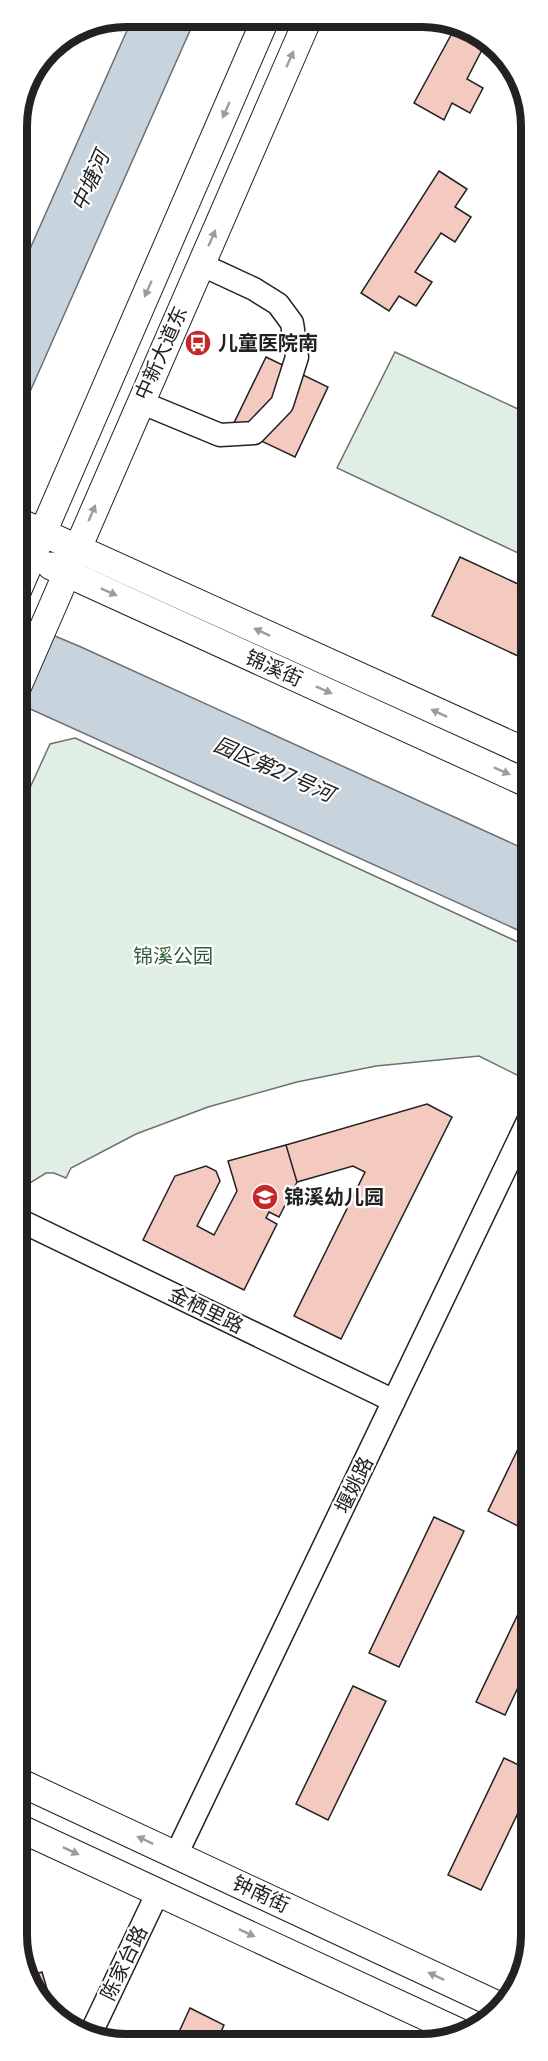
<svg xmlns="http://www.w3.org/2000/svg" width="548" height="2061" viewBox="0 0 548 2061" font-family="Poppins,'Noto Sans SC',sans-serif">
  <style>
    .green { fill: #e0efe3; stroke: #6f6f6f; stroke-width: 1.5 }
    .water { fill: #c7d3dd; stroke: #6f6f6f; stroke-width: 1.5 }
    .building { fill: #f3c9c0; stroke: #222; stroke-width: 1.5 }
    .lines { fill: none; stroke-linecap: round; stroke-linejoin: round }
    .minor-casing { stroke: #222; stroke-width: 25 }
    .major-casing { stroke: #222; stroke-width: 29 }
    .minor { stroke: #fff; stroke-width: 22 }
    .major { stroke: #fff; stroke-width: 27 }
    .oneway { fill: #9c9c9c }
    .labels { text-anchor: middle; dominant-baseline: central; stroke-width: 4.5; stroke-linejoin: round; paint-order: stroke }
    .poi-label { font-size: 20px; font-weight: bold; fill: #222; stroke: #fff; text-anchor: start }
    .street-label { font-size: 20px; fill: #222; stroke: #fff }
    .park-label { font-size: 20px; fill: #2f5e38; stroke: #fff }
    .water-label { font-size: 21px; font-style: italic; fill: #222; stroke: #fff }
    .rim { fill: none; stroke: #222; stroke-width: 8 }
  </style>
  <rect width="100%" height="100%" fill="#fff"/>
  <path class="green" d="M395 352 531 415V559L337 468Z
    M75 738 531 948V1072L527 1080 479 1056 376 1066 297 1082 208 1107 136 1134 71 1168 66 1178 54 1173H46L17 1191V816L50 744Z"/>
  <path class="water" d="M133 17H196L17 421V278Z
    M17 620 81 647 531 852V936L17 703Z"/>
  <path class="building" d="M457 24 486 42 467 79 483 88 470 113 452 103 444 120 414 103Z
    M439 171 467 189 455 207 471 217 455 242 441 233 415 272 432 282 416 306 399 296 389 311 361 293Z
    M266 357 328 387 295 457 232 427Z
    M460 557 531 590V662L432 616Z
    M427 1104 452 1117 341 1339 294 1316 365 1172 353 1166 297 1182 286 1145Z
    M286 1145 297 1182 279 1217 269 1212 266 1218 277 1224 244 1290 143 1240 175 1176 206 1166 216 1171 220 1181 197 1226 214 1235 237 1191 228 1161Z
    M531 1422V1509L522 1528 488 1511Z
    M434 1517 464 1531 399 1667 369 1653Z
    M531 1587V1660L505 1715 476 1702Z
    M353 1686 386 1701 328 1820 296 1804Z
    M504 1758 531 1771V1786L481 1890 448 1875Z
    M42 1972 52 2006 49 2013 30 1976Z
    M190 2008 224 2025 216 2043H174Z"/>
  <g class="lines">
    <defs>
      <path id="minor" d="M140 402 220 435 254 433 282 404 297 357 292 323 278 304 254 289 200 264
        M17 1219 394 1401
        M176 1855 531 1115
        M90 2035 158 1892"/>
      <path id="major" d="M17 521 531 754
        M51 566 531 785
        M17 592 266 18
        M17 688 308 19
        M17 1781 504 2008
        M17 1827 459 2032"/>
    </defs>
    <use href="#minor" class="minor-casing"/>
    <use href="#major" class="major-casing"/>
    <use href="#minor" class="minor"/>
    <use href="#major" class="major"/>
  </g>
  <defs><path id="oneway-solid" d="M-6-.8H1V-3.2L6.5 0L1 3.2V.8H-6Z" transform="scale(1.5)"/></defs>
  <g class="oneway">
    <use href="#oneway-solid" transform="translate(290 59) rotate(-66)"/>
    <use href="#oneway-solid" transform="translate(226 110) rotate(114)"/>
    <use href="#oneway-solid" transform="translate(212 238) rotate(-66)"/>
    <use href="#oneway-solid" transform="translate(148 289) rotate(114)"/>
    <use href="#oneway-solid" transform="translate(92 513) rotate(-67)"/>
    <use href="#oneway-solid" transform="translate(109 592) rotate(24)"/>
    <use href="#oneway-solid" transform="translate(262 632) rotate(-155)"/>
    <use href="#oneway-solid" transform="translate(324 690) rotate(24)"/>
    <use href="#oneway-solid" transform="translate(439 713) rotate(-155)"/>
    <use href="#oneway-solid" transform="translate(502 771) rotate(24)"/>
    <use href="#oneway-solid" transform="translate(145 1840) rotate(-155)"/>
    <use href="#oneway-solid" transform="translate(71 1851) rotate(25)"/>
    <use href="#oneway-solid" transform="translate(247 1933) rotate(25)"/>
    <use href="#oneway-solid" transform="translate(436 1976) rotate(-155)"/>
  </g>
  <defs>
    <symbol id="bus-disc" viewBox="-11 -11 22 22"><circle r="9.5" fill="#c62828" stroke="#fff"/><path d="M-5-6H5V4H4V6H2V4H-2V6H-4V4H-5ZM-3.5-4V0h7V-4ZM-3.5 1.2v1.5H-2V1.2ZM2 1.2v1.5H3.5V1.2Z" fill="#fff"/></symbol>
    <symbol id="school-disc" viewBox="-11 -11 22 22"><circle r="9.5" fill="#c62828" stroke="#fff"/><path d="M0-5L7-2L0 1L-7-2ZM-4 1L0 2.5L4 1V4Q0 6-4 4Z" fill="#fff"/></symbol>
  </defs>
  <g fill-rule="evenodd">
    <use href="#bus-disc" x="183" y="328" width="30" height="30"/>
    <use href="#school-disc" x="250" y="1182" width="30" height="30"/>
  </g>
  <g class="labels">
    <g class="poi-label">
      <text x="218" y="343">儿童医院南</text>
      <text x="284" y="1197">锦溪幼儿园</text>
    </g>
    <g class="street-label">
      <text transform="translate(161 353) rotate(-66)">中新大道东</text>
      <text transform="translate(274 668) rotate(24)">锦溪街</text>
      <text transform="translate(206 1310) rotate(26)">金栖里路</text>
      <text transform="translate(354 1485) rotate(-64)">堰姚路</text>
      <text transform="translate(261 1894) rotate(25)">钟南街</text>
      <text transform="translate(124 1963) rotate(-64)">陈家台路</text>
    </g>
    <g class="park-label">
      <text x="173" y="956">锦溪公园</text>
    </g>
    <g class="water-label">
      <text transform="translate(90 181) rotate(-66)">中塘河</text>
      <text transform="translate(274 769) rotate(24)">园区第27号河</text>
    </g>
  </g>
  <path d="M0 0H548V2061H0ZM126 27H422A99 99 0 0 1 521 126V1935A99 99 0 0 1 422 2034H126A99 99 0 0 1 27 1935V126A99 99 0 0 1 126 27Z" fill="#fff" fill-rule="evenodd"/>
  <path class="rim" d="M126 27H422A99 99 0 0 1 521 126V1935A99 99 0 0 1 422 2034H126A99 99 0 0 1 27 1935V126A99 99 0 0 1 126 27Z"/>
</svg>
